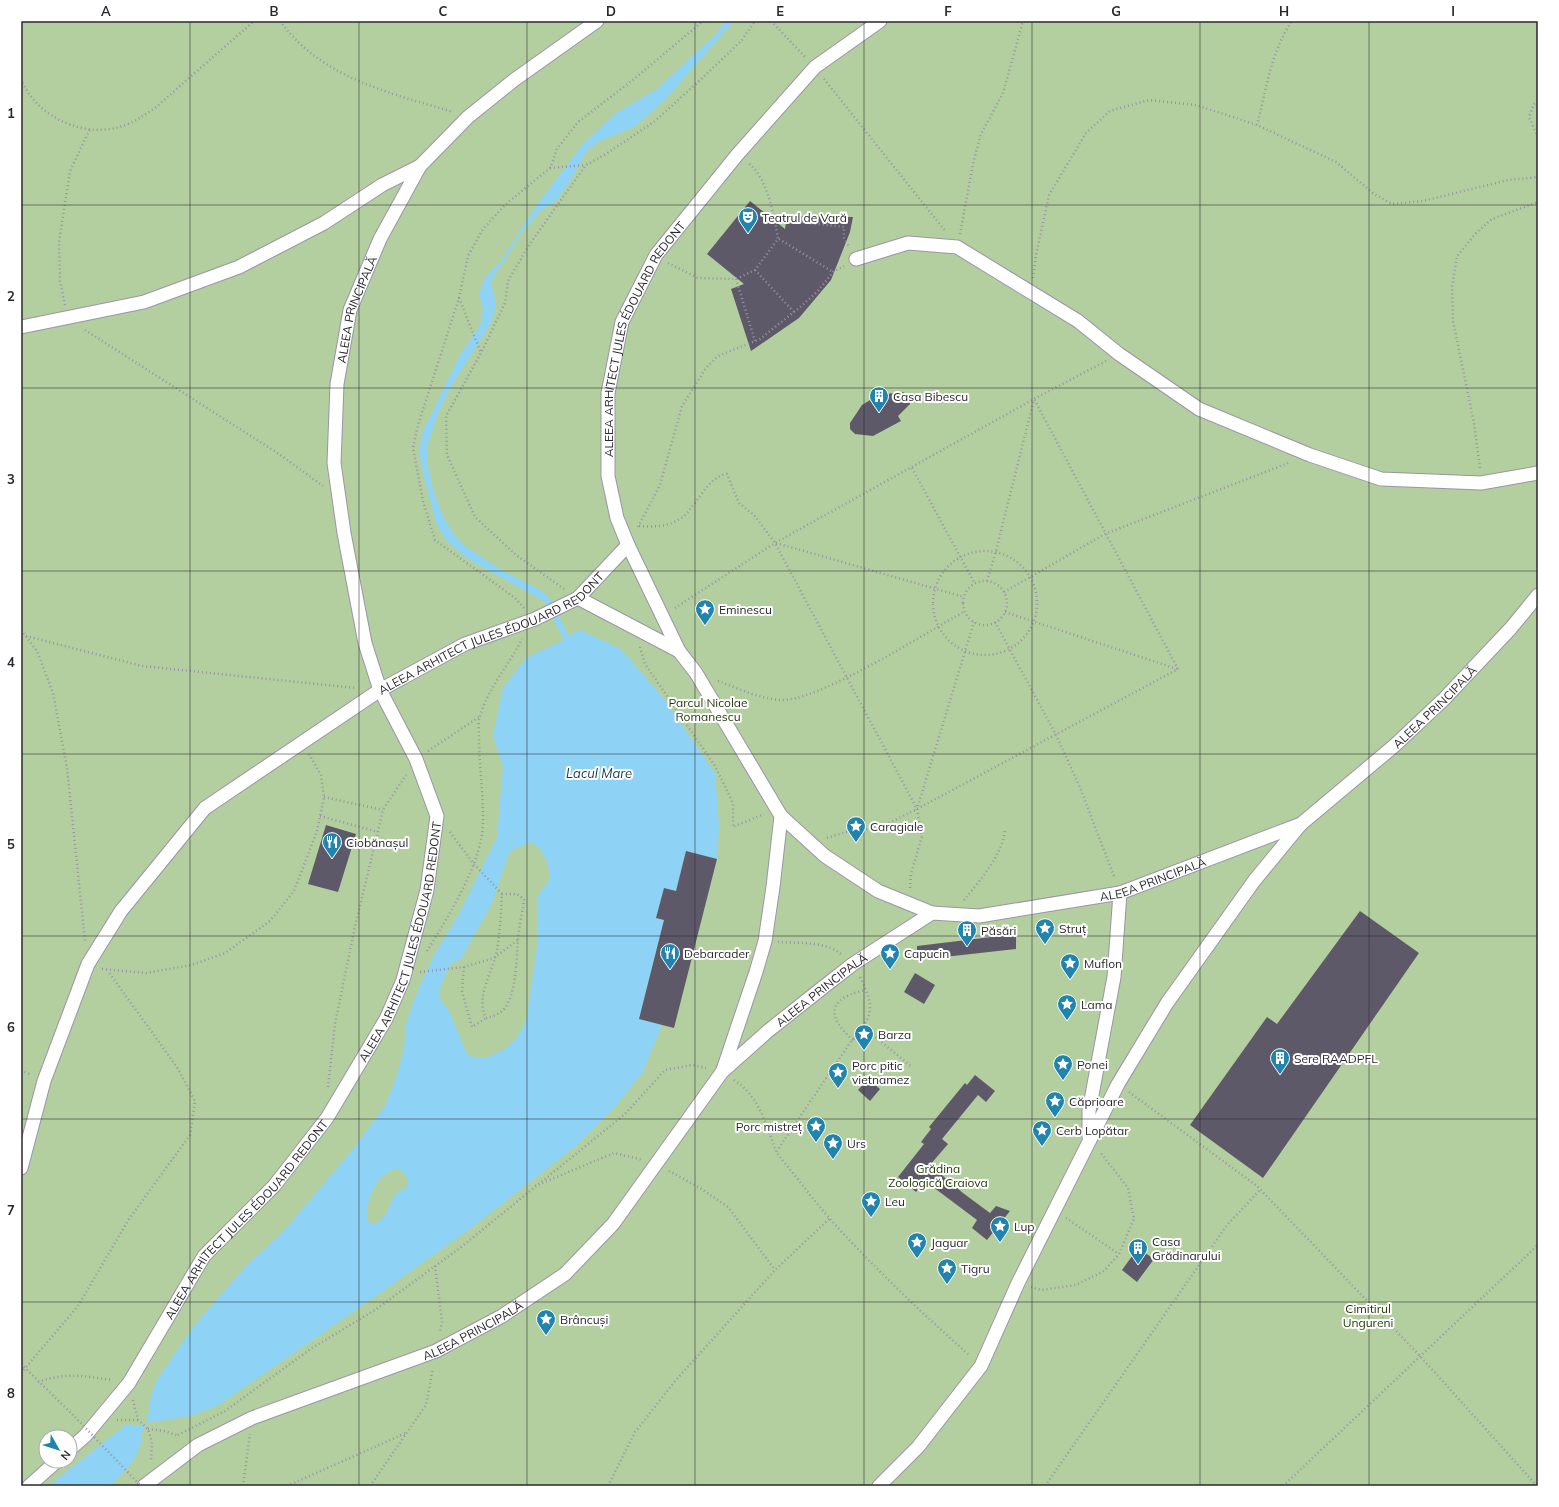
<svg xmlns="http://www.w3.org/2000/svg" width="1559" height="1507" viewBox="0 0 1559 1507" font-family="Mulish,sans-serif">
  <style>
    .green { fill: #b4cf9f; fill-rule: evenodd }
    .water { fill: #8ed3f6; fill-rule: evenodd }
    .building { fill: #5e5969 }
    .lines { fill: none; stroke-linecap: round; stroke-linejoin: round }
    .pedestrian-casing { stroke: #9a95a7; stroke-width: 15 }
    .path { stroke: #9894a3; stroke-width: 2.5; stroke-dasharray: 1 3; stroke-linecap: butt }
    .pedestrian { stroke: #fff; stroke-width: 13 }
    .path-bridge { stroke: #9894a3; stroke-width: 2.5; stroke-dasharray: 1 3; stroke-linecap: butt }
    .grid { fill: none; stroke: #2a282f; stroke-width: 1; stroke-opacity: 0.55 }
    .labels { text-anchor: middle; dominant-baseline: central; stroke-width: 4; stroke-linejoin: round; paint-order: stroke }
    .poi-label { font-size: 12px; fill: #2a282f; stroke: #fff; text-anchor: start }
    .street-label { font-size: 12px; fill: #2a282f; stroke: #fff }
    .park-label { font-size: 12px; fill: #1e3601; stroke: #fff }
    .water-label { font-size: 13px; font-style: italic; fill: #123a4c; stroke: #fff }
    .neatline { fill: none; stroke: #2a282f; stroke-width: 1.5 }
    .grid-label { font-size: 13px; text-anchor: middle; font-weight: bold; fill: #2a282f }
  </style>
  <rect width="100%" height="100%" fill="#e3ddf1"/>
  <path class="green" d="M21 21H1538V1486H21ZM46 1437H70V1461H46Z"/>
  <path class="water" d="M726 21H734L665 100 634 127 598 142 586 152 572 178 556 201 542 210 522 232 491 281 496 306 490 325 452 385 438 413 427 448 428 465 434 493 445 520 454 534 465 546 486 560 505 572 540 590 549 597 569 636 580 630 621 649 665 700 715 773 719 826 717 859 686 851 676 891 664 888 656 918 664 920 639 1019 662 1025 643 1072 614 1108 577 1145 478 1223 382 1292 219 1405 191 1416 147 1423C140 1433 143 1434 141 1443 135 1463 124 1472 110 1486H48L127 1424 138 1426 147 1423 151 1395 157 1380 193 1327 248 1264 282 1233 354 1148 385 1106 396 1078 404 1049 406 1024 415 997 433 957 460 912 497 837 503 767 493 735 503 688 526 658 564 640 544 601 475 563 460 553 446 540 436 523 421 464 419 449 423 431 461 353 480 326 483 309 479 294 485 278 500 262 539 202 582 145 616 113 657 89 715 35ZM531 842C545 851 549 863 550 879L537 897 538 941 526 1022 516 1039 505 1049 486 1058 468 1056 449 1011 439 998 441 985 451 964 461 959 492 903 510 851ZM395 1169 402 1171 408 1179 406 1188C388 1195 394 1204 385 1215 383 1218 378 1221 375 1224L367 1221C365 1203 375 1175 395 1169Z"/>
  <path class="building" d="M750 201 785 229 787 216 853 217 850 232 831 280 799 318 751 351 731 289 744 284 707 254Z
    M885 391 886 394 903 392 909 397 910 404 898 416 901 421 873 436 855 434 850 429V423L862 405Z
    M326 825 356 834 338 892 308 884Z
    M686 851 717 859 674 1028 639 1019 664 920 656 918 664 888 676 891Z
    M1360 911 1419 953 1263 1178 1190 1125 1267 1017 1277 1024Z
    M1016 934V949L917 960V946Z
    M915 973 935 985 924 1004 904 992Z
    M975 1075 995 1091 986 1102 978 1095 942 1139 948 1144 930 1165 963 1193 990 1213 996 1206 1010 1211 987 1240 972 1228 977 1220 925 1181 916 1192 898 1177 924 1144 921 1142 931 1129 929 1127 965 1083 967 1085Z
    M868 1079 880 1089 870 1101 858 1090Z
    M1138 1248 1154 1259 1137 1282 1122 1270Z"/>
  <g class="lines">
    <defs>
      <g id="pedestrian">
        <path d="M856 259 908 243 957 247 1078 321 1119 354 1199 409 1310 455 1381 479 1481 483 1538 473"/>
        <path d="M21 327 144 302 239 267 324 223 382 185 420 166"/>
        <path d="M578 598 679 651"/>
        <path d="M781 816 825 856 878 891 932 913"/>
        <path id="s1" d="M723 1070 756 972 765 941 773 887 781 816 696 673 679 651 628 545 617 518 608 476V393L622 322 656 255 737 155 815 67 880 21"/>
        <path d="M1089 1137V1111L1114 977 1120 893"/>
        <path id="s2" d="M21 1168 44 1081 88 964 121 911 205 808 380 690 465 644 535 619 578 598 628 545"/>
        <path id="s3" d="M70 1449 85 1436 129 1383 204 1256 274 1186 327 1118 386 1019 403 980 427 890 437 816 416 759 380 690 365 643 344 533 334 463 337 384 350 310 380 239 420 166 468 117 514 80 597 21"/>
        <path d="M29 1486 57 1461"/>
        <path id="s4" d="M144 1486 198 1445 252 1418 436 1351 502 1316 565 1274 613 1224 722 1072 768 1031 826 985 853 964 932 913 979 916 1120 893 1301 824 1394 746 1444 699 1511 628 1538 595"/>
        <path d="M879 1486 918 1447 981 1366 1018 1283 1118 1084 1167 1003 1254 881 1300 825"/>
      </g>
    </defs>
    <use href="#pedestrian" class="pedestrian-casing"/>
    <path class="path" d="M280 21C321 78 390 93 453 112
      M771 21 805 57
      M21 79C36 117 84 139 123 126 135 122 144 115 155 108L254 21
      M824 79 946 232
      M1538 101 1534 104 1529 117 1538 137
      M1257 125C1266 91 1271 51 1292 21
      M550 168 586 165
      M775 219 844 227V238L849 247
      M960 234 973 164 981 134 1003 93 1023 21
      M779 239 833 272
      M668 263 698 278 736 279 755 270 778 239C774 216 768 178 748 163
      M755 270 794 312
      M1033 278 1036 255 1049 195 1086 133 1110 111 1149 100 1196 105 1257 125 1336 162 1374 194 1392 204 1423 201 1508 180 1538 177
      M736 279 755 341
      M459 298 481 353
      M65 305 60 281 59 242 70 171 90 129
      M85 330 279 454 323 486
      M912 468 975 584
      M1480 468 1474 423 1453 321 1452 287 1457 256 1477 232 1492 219 1538 202
      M639 526C653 527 666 527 678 520 696 511 705 477 727 474L739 503 754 515 775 543 917 809 1178 669 1034 399
      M638 527 660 485 682 406 706 368 718 356 760 339 799 308 817 292 833 272 844 266
      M776 543 964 597
      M933 603a52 52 0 1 1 104 0a52 52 0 1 1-104 0Z
      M987 581 996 551 1034 399
      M963 603a22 22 0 1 1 44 0a22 22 0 1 1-44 0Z
      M564 589 516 555 475 517 447 455 446 416 481 353 505 303 508 281 529 245 586 165 606 154 655 121 697 83 742 40 755 21
      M1004 592 1105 534 1291 462
      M524 608 515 598 435 540 423 501 413 448 418 425 459 298 468 256 483 229 506 204 550 168 557 149 578 122 633 80 703 21
      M675 608 775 543 1034 399 1106 361
      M1005 612 1177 669
      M995 622 1056 735 1079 785 1115 879
      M21 630 37 651 53 693 67 768 85 941
      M26 636 142 666 356 688
      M640 647 645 664 715 766 733 803V827L764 814
      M718 681C737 688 758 698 779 700 815 704 929 631 965 611
      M428 751 479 717
      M324 797 383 810
      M320 816 378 832
      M450 832 473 863 502 894C501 912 500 932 497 950 493 971 475 997 486 1018 495 1016 504 1012 508 1003 518 984 516 945 520 924 521 915 524 908 524 899L517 894H502
      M827 838 846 832 881 827 917 809
      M910 888 911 874 922 836 917 809 974 622
      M964 900C980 880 1003 855 1005 829
      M778 942C798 943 827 941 842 955
      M427 951C449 915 484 861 483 819 483 791 479 764 479 737 479 730 478 722 480 716 488 688 509 665 522 639
      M464 967 462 991 472 1027 486 1018
      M102 969 146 973 192 965 225 953 270 921 294 891 317 831 324 797 321 775 309 754
      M420 972 464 967 494 958 519 939
      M860 977C876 1010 873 1015 850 1043L776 1152C794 1174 811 1197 830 1219 874 1268 921 1312 970 1356
      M863 1027 912 1067
      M853 1040C825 1015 828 998 866 990
      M21 1070 31 1075
      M734 1080C759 1096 767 1126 776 1152
      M328 1087 335 1024 354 931 383 810 406 775
      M1129 1092 1257 1186 1420 1356 1537 1486
      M669 1171 700 1188 728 1207 775 1270
      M535 1186 614 1153 643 1160
      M1066 1218 1119 1254
      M435 1266 442 1322 440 1332
      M1031 1287 1041 1290 1076 1285 1104 1271 1119 1254 1134 1219 1128 1188 1100 1152
      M21 1364 75 1417
      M21 1373 78 1306 129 1219 190 1135 195 1101 177 1067 108 971
      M38 1382C67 1372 83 1376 112 1380
      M133 1400 138 1420 148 1429 152 1442 151 1462
      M117 1420H138
      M148 1429 164 1431 179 1436
      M178 1435 225 1411 312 1348 375 1310 460 1248 625 1114 665 1070 692 1065 706 1068
      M243 1486 250 1434
      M287 1486 406 1433
      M370 1486 426 1405 433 1368
      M608 1486 635 1432 676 1380 775 1270 830 1218
      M1045 1486 1227 1225 1260 1190
      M1283 1486 1538 1245"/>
    <use href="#pedestrian" class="pedestrian"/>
    <path class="path-bridge" d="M75 1417 141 1486"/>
  </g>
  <path class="grid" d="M190 21V1486M359 21V1486M527 21V1486M695 21V1486M864 21V1486M1032 21V1486M1200 21V1486M1369 21V1486M21 205H1538M21 388H1538M21 571H1538M21 754H1538M21 936H1538M21 1119H1538M21 1302H1538"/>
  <defs>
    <symbol id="theatre-pin" viewBox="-11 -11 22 30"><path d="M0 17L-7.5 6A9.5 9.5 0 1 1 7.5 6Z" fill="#2184af" stroke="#fff"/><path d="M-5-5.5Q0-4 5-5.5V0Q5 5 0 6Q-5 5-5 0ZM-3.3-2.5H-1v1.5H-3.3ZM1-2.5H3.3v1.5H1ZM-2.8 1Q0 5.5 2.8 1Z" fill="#fff"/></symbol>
    <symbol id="building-pin" viewBox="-11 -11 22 30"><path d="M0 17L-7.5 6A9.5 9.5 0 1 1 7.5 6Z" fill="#2184af" stroke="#fff"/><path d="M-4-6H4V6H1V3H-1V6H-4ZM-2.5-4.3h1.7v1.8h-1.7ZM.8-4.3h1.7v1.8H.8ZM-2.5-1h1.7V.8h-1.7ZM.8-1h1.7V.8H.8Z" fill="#fff"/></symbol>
    <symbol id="sight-pin" viewBox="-11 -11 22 30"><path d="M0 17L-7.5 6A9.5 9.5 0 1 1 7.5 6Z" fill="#2184af" stroke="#fff"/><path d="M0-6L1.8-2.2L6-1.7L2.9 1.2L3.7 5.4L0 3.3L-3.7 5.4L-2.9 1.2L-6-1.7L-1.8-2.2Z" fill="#fff"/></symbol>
    <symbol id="restaurant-pin" viewBox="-11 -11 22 30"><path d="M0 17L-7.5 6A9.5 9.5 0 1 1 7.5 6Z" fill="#2184af" stroke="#fff"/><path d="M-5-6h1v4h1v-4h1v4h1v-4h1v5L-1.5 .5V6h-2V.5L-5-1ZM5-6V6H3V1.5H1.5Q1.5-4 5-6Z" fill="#fff"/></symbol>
  </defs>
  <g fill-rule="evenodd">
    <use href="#theatre-pin" x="737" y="206" width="22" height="30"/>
    <use href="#building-pin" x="868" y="385" width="22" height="30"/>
    <use href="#sight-pin" x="694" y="598" width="22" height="30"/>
    <use href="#sight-pin" x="845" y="815" width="22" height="30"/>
    <use href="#restaurant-pin" x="321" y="831" width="22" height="30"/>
    <use href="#sight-pin" x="1034" y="917" width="22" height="30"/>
    <use href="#building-pin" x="956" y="919" width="22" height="30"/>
    <use href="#restaurant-pin" x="659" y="942" width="22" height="30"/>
    <use href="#sight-pin" x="879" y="942" width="22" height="30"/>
    <use href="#sight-pin" x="1059" y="952" width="22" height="30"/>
    <use href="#sight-pin" x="1056" y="993" width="22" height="30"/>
    <use href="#sight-pin" x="853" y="1023" width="22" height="30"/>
    <use href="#building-pin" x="1269" y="1047" width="22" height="30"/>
    <use href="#sight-pin" x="1052" y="1053" width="22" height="30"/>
    <use href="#sight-pin" x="827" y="1061" width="22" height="30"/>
    <use href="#sight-pin" x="1044" y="1090" width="22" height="30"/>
    <use href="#sight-pin" x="805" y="1115" width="22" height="30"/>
    <use href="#sight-pin" x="1031" y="1119" width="22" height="30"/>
    <use href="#sight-pin" x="822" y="1132" width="22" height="30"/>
    <use href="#sight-pin" x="860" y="1190" width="22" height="30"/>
    <use href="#sight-pin" x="989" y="1215" width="22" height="30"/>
    <use href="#sight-pin" x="906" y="1231" width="22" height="30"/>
    <use href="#building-pin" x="1127" y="1237" width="22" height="30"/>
    <use href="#sight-pin" x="936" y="1257" width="22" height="30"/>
    <use href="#sight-pin" x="535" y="1308" width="22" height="30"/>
  </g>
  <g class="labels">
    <g class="poi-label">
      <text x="762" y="217">Teatrul de Vară</text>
      <text x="893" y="396">Casa Bibescu</text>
      <text x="719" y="609">Eminescu</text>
      <text x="870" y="826">Caragiale</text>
      <text x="346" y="842">Ciobănașul</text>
      <text x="1059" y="928">Struț</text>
      <text x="981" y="930">Păsări</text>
      <text x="684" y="953">Debarcader</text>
      <text x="904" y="953">Capucin</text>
      <text x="1084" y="963">Muflon</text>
      <text x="1081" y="1004">Lama</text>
      <text x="878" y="1034">Barza</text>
      <text x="1294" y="1058">Sere RAADPFL</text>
      <text x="1077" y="1064">Ponei</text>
      <text x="852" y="1065">Porc pitic<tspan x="852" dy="14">vietnamez</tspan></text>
      <text x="1069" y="1101">Căprioare</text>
      <text x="802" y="1126" text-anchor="end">Porc mistreț</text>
      <text x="1056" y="1130">Cerb Lopătar</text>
      <text x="847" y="1143">Urs</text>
      <text x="885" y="1201">Leu</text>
      <text x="1014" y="1226">Lup</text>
      <text x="1152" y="1241">Casa<tspan x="1152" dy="14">Grădinarului</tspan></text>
      <text x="931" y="1242">Jaguar</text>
      <text x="961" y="1268">Tigru</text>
      <text x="560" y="1319">Brâncuși</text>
    </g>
    <g class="street-label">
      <text stroke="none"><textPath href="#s3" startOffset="1274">ALEEA PRINCIPALĂ</textPath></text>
      <text stroke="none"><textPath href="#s1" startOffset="791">ALEEA ARHITECT JULES ÉDOUARD REDONT</textPath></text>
      <text stroke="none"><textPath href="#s2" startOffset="747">ALEEA ARHITECT JULES ÉDOUARD REDONT</textPath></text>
      <text stroke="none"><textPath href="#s4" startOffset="1556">ALEEA PRINCIPALĂ</textPath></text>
      <text stroke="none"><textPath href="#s4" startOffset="1220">ALEEA PRINCIPALĂ</textPath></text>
      <text stroke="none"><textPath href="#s3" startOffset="615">ALEEA ARHITECT JULES ÉDOUARD REDONT</textPath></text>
      <text stroke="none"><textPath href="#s4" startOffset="860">ALEEA PRINCIPALĂ</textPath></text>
      <text stroke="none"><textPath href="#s3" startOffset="291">ALEEA ARHITECT JULES ÉDOUARD REDONT</textPath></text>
      <text stroke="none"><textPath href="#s4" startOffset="366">ALEEA PRINCIPALĂ</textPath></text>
    </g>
    <g class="park-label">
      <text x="708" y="702">Parcul Nicolae<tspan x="708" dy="14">Romanescu</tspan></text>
      <text x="938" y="1168">Grădina<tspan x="938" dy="14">Zoologică Craiova</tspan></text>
      <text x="1368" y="1308">Cimitirul<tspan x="1368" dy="14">Ungureni</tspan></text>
    </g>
    <g class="water-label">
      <text x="599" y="773">Lacul Mare</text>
    </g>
  </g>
  <rect width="1559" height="1507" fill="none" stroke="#ffffff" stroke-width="44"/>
  <g transform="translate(58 1449) rotate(129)"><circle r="19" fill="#ffffff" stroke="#aaa9ac"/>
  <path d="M0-3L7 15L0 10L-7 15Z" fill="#2184af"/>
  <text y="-6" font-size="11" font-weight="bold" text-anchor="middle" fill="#2a282f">N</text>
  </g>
  <rect x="22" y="22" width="1515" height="1463" class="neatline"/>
  <g class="grid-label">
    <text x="106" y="16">A</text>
    <text x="274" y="16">B</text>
    <text x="443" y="16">C</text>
    <text x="611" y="16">D</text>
    <text x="780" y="16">E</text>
    <text x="948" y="16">F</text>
    <text x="1116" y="16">G</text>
    <text x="1284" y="16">H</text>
    <text x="1453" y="16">I</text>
    <text x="11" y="118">1</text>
    <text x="11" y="301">2</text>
    <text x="11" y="484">3</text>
    <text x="11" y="667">4</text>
    <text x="11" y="849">5</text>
    <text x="11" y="1032">6</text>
    <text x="11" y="1215">7</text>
    <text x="11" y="1398">8</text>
  </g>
</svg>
